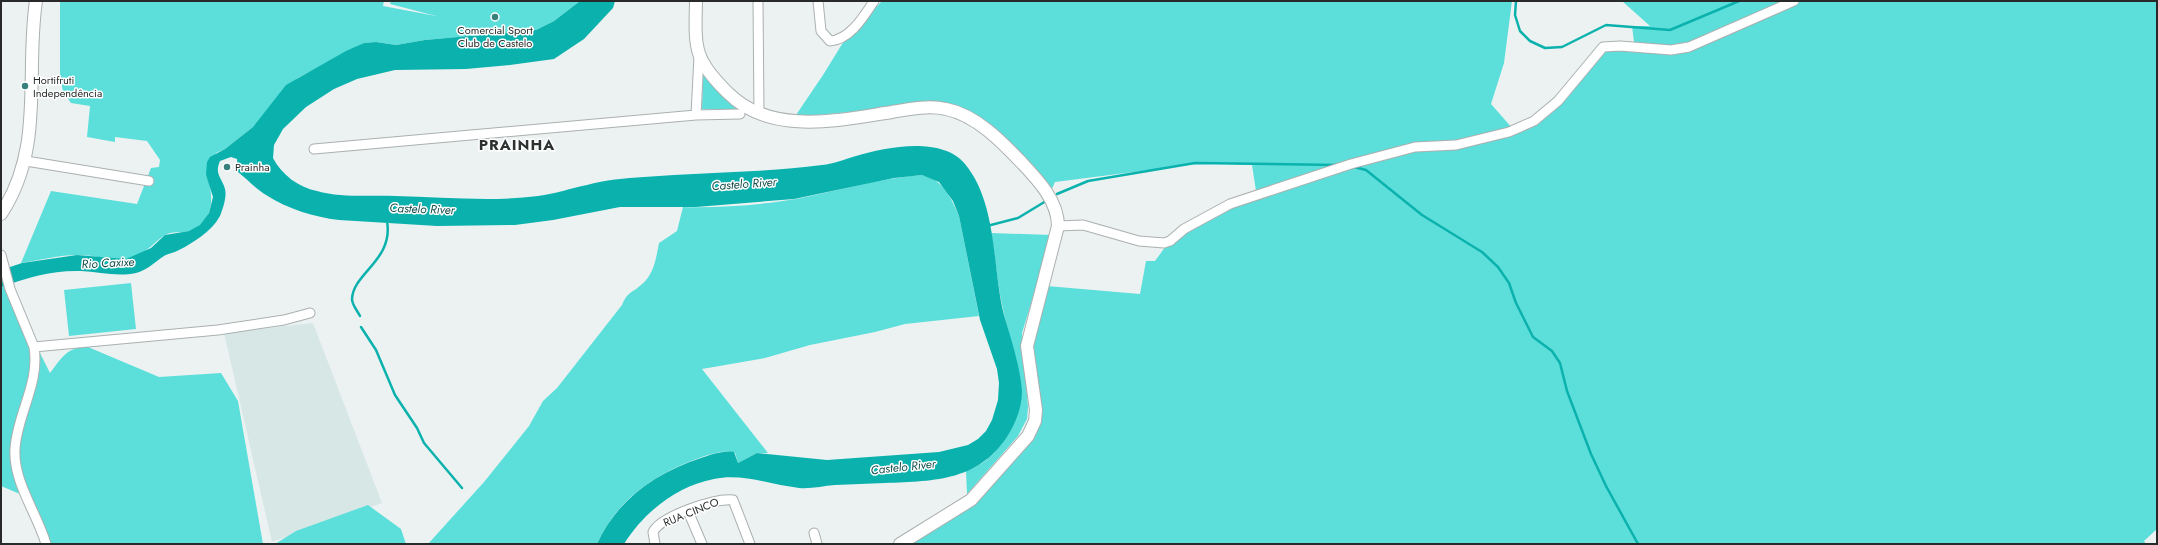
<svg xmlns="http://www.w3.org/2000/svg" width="2158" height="545" viewBox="0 0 2158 545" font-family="Jost,sans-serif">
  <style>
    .built { fill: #d7e7e6 }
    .green { fill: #5cdfda }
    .water { fill: #0bb2ad }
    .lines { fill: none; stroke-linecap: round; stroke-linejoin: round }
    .stream { stroke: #0bb2ad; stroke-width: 2.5 }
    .minor-casing { stroke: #aab0b0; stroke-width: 11 }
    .major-casing { stroke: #aab0b0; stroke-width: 14 }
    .minor { stroke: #fff; stroke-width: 9 }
    .major { stroke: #fff; stroke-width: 12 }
    .poi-dot { fill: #37807d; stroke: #fff; stroke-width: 1.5 }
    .labels { text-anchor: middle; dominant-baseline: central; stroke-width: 3; stroke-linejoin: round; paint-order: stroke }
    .poi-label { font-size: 11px; fill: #282a2a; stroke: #fff; text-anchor: start }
    .street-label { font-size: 11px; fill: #282a2a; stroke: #fff }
    .water-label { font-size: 12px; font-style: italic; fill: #124e4c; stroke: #fff }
    .district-label { font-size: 15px; font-weight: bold; letter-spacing: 1px; fill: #2d3231; stroke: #fff }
  </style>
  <rect width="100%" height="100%" fill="#ecf2f2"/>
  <path class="built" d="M313 323 382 503 272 542 224 333Z"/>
  <path class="green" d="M60 1H384L383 6 436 16 390 4 391 1H580L554 21 536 30 425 40 396 45 376 42 364 43 298 78 253 127 225 149 216 153 206 175C215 194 214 225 189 231 181 233 172 231 165 235 150 245 146 255 126 259 111 262 94 254 78 255 59 255 40 260 21 263L51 191 137 204 151 168 159 167 160 160 147 141 115 137V142L87 137 90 106 71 103 63 92 60 74Z
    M882 1H1512L1504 63 1491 104 1513 129 1547 111 1598 47 1635 50 1632 26H1650L1622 1H2157V529L2144 541 2146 544H912L910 541 960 514 1028 442 1038 384 1033 345 1047 286 1140 294 1146 261H1155L1171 239 1208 211 1256 191 1252 165 1205 163 1055 182 1051 191 970 113 894 108 818 115H796L823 75 844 41Z
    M703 73 710 83 741 110 702 109Z
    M922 175C943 179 951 198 959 216L979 316 905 324 875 332 810 345 765 358 702 369 768 453H757L738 463 735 453C726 449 711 454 702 457 656 473 617 499 597 544H428L484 482 529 426 543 401 557 388 622 305C628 291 631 294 641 285 654 275 656 258 659 243L677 231 683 207C719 208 760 205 796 199 838 191 879 178 922 175Z
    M991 233 1052 235 1022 333 1028 407 1027 419 1018 436 967 494 966 471C981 466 991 457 1001 445 1037 399 1013 358 1003 309 997 284 996 258 991 233Z
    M131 283 136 329 69 336 64 290Z
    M6 285 50 373C62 358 66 347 88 347L159 377 221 373 238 401 263 544H48L27 497 1 486V287Z
    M368 505 401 529 406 544H275L296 531Z"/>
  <path class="water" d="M580 1H615L613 8 584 39 554 59 510 65 466 69 395 70 357 79 334 89 306 107 283 129 274 145 273 158C282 175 298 187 317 191 341 198 370 195 395 196 443 197 491 202 538 196 555 194 571 188 587 185 605 180 625 178 644 177 703 172 763 173 822 165 834 164 845 159 856 156 886 147 942 136 965 164 998 204 992 268 1004 315 1011 339 1020 366 1022 391 1022 406 1017 419 1010 432 981 481 936 481 885 483 868 484 852 484 835 485 823 486 811 489 799 488 771 485 743 473 714 479 677 486 644 512 624 544H597C617 500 655 473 701 458 710 455 723 450 734 452L738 463 757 453 827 460 939 452 968 445 978 439 986 431 992 420 998 400 999 383 997 369 980 320 959 216 953 201 939 182 922 175 894 178 794 199 696 207H620L553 220 515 225 437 226 339 220C314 217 288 209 266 195 256 189 247 179 238 172L237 159 231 157 220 161C214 174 222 178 225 189 227 197 223 208 220 216 212 231 193 243 179 250 174 253 169 253 164 256 155 262 147 270 136 273 118 277 99 272 81 271 53 270 26 278 1 287V270L22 263 77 255 126 259 151 248 165 235 189 231 200 225 209 213 213 197 206 175 207 162 210 157 225 149 253 127 286 85 346 51 364 43 376 42 396 45 425 40 536 30 554 21Z"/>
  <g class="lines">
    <path class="stream" d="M1516 1 1515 15 1520 31 1530 41 1545 48 1562 47 1606 25 1670 30 1739 1
      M1354 167 1366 170 1422 215 1482 252 1498 267 1509 283 1516 303 1533 337 1552 351 1560 363 1567 391 1591 454 1606 486 1638 544
      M1057 194 1088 181 1195 163 1337 165
      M987 226 1018 218 1046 201
      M360 316C357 310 352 305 352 299 353 273 394 260 387 221
      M361 327 376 350 395 395 417 428 424 443 462 488"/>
    <defs>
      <path id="minor" d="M758 1 759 114
        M818 1 821 31 830 41C850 40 864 16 874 1
        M696 115 699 56
        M314 149 696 115 740 114
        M26 161 149 181
        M1058 226 1083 225 1139 241 1164 243 1170 241 1184 229 1230 204 1351 164 1415 147 1456 145 1509 132 1534 121 1558 101 1603 47 1620 46 1671 50 1689 47 1794 1
        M1 255 10 289 34 347C40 384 17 414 15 449 13 482 37 513 46 544
        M34 347 218 330 284 320 310 313
        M688 511 702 544
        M814 533 817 544
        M655 544 653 532C661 516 715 498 733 500L750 544"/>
      <path id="major" d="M696 1C695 48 693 59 728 93 771 136 839 120 892 112 909 109 929 105 946 109 976 115 1001 141 1022 163 1038 180 1058 201 1058 226L1027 346 1036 410 1035 421 1028 436 971 500 900 544
        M1 214C45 147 25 75 36 1"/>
    </defs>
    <use href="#minor" class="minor-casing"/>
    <use href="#major" class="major-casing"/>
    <use href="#minor" class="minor"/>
    <use href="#major" class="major"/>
  </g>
  <g class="poi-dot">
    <circle cx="495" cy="17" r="4"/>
    <circle cx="25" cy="86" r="4"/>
    <circle cx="227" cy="167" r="4"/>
  </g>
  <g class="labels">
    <g class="poi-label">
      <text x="495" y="30" text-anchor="middle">Comercial Sport<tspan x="495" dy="13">Club de Castelo</tspan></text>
      <text x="33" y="80">Hortifruti<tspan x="33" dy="13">Independência</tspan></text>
      <text x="235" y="167">Prainha</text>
    </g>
    <g class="street-label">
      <text transform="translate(691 512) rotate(-22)">RUA CINCO</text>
    </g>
    <g class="water-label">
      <text transform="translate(744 184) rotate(-4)">Castelo River</text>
      <text transform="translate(422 209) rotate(2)">Castelo River</text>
      <text transform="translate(108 263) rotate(-3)">Rio Caxixe</text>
      <text transform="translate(903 467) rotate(-6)">Castelo River</text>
    </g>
    <g class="district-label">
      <text x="517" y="145">PRAINHA</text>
    </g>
  </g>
  <rect width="2158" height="545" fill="none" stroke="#282a2a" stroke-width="4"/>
</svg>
